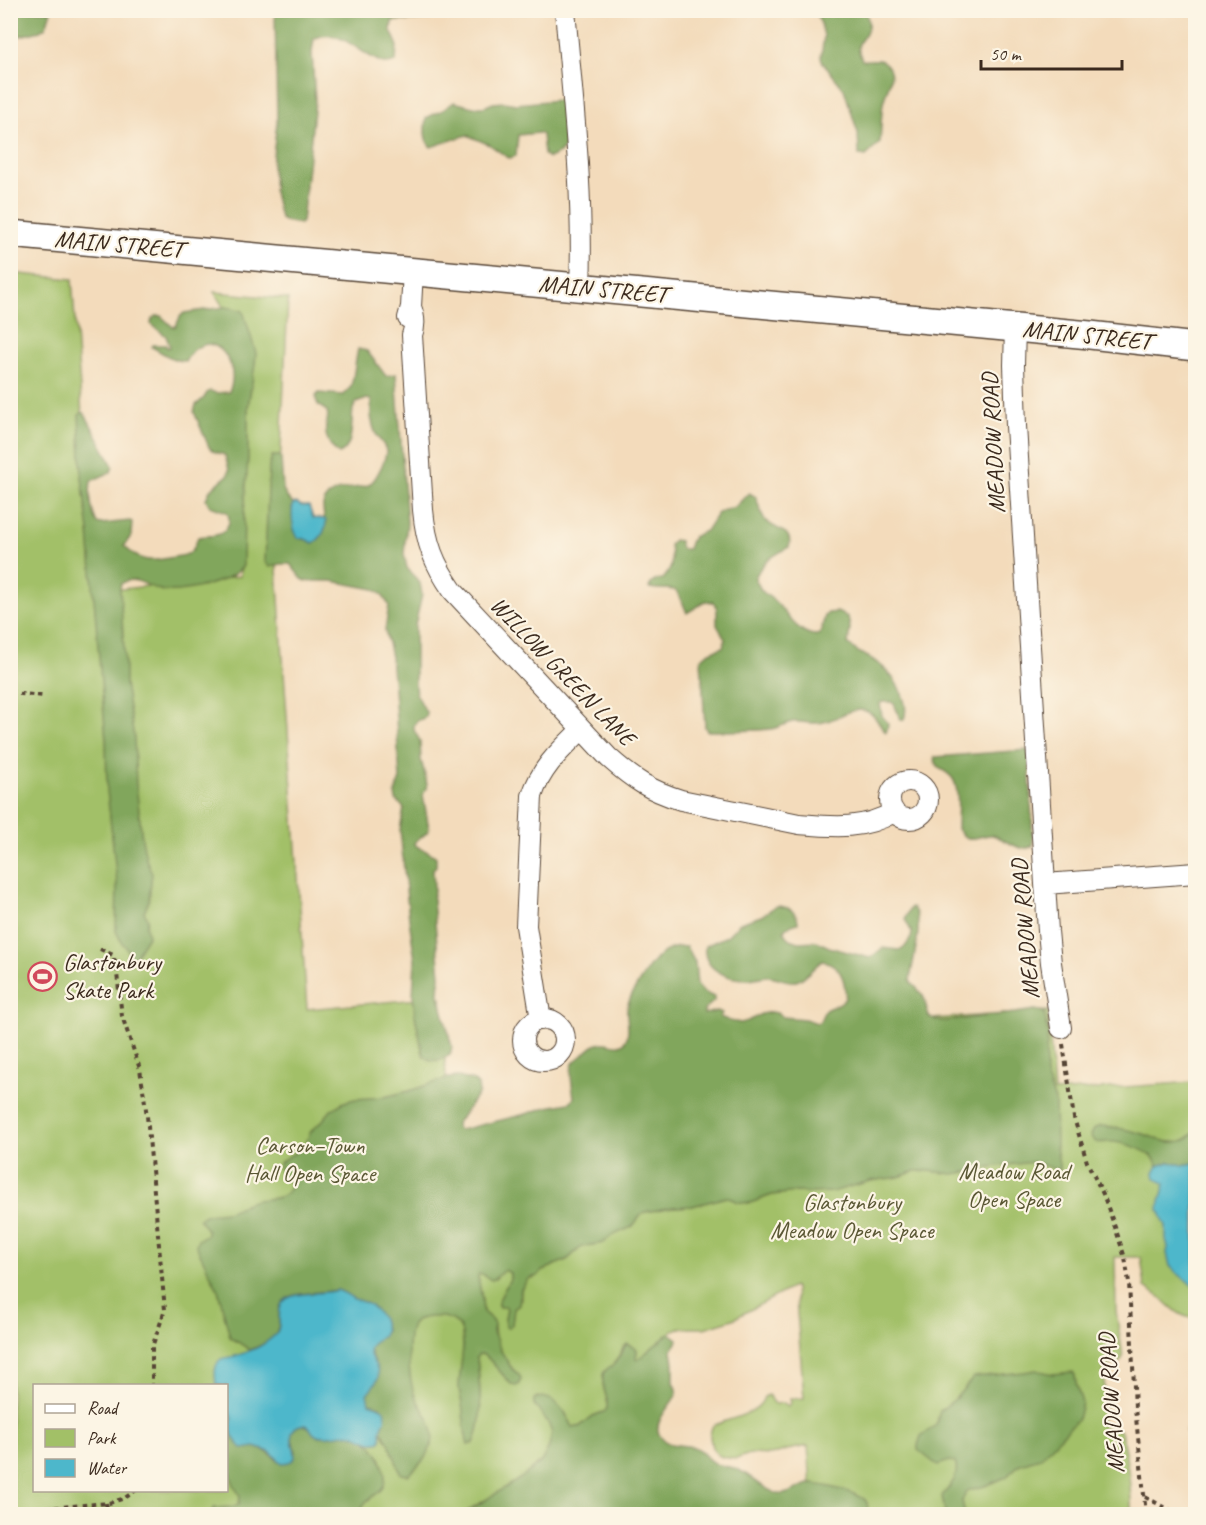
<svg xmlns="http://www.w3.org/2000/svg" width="1206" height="1525" font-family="Caveat,sans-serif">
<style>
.green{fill:#a2c067;stroke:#6e7542;stroke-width:1.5;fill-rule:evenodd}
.forest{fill:#81a65c;stroke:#5e683d;stroke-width:1.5}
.water{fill:#4db7cb;stroke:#447074;stroke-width:1.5}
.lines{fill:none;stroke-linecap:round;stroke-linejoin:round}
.minor-casing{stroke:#574536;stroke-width:22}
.secondary-casing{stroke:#574536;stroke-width:30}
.path{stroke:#574536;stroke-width:4;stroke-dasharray:4.5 4.5;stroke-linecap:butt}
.minor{stroke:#fff;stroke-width:20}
.secondary{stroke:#fff;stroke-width:27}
.labels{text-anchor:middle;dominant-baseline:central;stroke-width:4.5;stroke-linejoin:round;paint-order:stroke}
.street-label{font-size:24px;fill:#3b2a1e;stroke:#fcf5e5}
.poi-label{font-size:24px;fill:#3b2a1e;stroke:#fcf5e5;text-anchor:start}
.park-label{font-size:24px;fill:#5a5734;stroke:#fcf5e5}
</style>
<rect width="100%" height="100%" fill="#fcf5e5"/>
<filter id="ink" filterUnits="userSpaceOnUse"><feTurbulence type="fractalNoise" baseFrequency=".0167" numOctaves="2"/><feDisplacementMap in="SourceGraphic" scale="12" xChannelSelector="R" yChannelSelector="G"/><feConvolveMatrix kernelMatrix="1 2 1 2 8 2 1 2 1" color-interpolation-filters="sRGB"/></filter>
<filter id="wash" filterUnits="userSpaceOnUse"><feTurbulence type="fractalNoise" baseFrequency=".008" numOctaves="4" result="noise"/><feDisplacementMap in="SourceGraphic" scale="24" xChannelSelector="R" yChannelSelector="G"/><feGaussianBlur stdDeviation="1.35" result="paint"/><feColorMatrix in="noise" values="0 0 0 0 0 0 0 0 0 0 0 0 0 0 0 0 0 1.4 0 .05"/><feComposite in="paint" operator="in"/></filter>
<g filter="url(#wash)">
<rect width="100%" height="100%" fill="#f3dbbb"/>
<path class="green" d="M10,273L72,279L95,592L240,576L251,352L214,292L288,299L276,555L307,1009L441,997L463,1347L474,1443C485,1419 479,1383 477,1356L480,1353L488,1358L512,1385L518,1374C507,1365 500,1351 495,1337C494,1334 495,1331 494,1328C494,1321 488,1316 483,1312L482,1299L478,1277L479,1274H482L495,1279L501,1272L505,1270L510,1273V1279L498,1302V1305L505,1307L507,1309L505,1319L512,1324L513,1309L521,1300V1289L529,1278H534L542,1271L568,1259L580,1248L586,1246L603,1243L611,1236L632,1227L641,1215L645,1212L673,1207L692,1206L727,1197L738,1202L750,1203L772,1195L787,1193L901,1021L1048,1011L1054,1092L1195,1082V1257L1172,1268L1195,1287V1318C1180,1318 1173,1308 1162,1299C1156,1294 1151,1291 1145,1287L1141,1257H1115L1116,1311L1123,1357L1120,1362L1109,1365L1104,1369L1105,1406L1100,1424C1106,1430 1115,1426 1121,1432C1127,1459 1132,1486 1131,1514H813L808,1446L787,1450L771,1455L750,1454L736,1459L722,1457L718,1455L712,1448L710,1437L711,1430L713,1426C729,1418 759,1415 764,1397L768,1395L775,1404L784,1403L788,1406L791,1403L790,1399L804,1398L795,1288L793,1287L733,1319L704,1328H681L674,1330L637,1360H635L637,1352L624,1346C621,1352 619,1358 614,1363C609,1369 602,1374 603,1383C603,1394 611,1399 606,1411L593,1416L579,1427H573L565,1412L537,1397L535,1399L534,1404L548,1422L552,1433L549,1447L541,1462L521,1478L495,1495L473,1507V1514H11ZM34,1386H226V1490H34Z
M1195,1422V1449L1188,1440L1186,1431Z"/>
<path class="forest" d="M10,11L11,10L51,11L46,27L40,31L11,38Z
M275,11H443V13C430,23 408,20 392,21L391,31L397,44L396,62C394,62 389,64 387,64C364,60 340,24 314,39L312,52L315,101L302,222L300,224L284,221L280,218L274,192L272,165L277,122Z
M805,11H865C867,15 869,21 868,26C866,43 852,37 862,60C869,61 879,57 885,63C898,74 885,91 883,104C881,116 881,130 880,143L866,156L859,155L858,133L844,89L823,63L821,57L824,36L821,24L816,14Z
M558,100L562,102L565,146L560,153L549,158L544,155L542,135L539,133L518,135L516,156L510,158L507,157L490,145L467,135L431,147C423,139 425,129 426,118L443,110L454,102L473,107H484L493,103L504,102L516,104Z
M225,307L233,308L243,311L256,353L255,365L248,406V459L244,514L243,566C232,582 184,593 165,591C150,590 135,573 121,584L120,588L125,664V684L134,737L136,784L142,839L146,859L152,873L149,900L144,912L148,919L146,926L148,936L131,963L127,948L122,943L116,931L117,883L107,790L106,740L93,587L89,531L82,478L79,415L83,412L85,414L113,466L111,472L91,481C89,494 91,511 97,523L101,524L130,521L132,522L131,536L124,546C141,563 151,562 174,557C180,556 188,556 192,550C195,547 196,541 198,537C209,535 221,538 227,527C231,521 229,517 227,512L210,506L206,499L210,490L228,475L229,470L225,455L213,451L209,447L194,412L196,405L204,398L207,393L210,391L216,393L229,392C243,362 209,321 185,361C172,361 163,353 152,347L153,345H166L167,348L170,347L166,336L151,324L152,319L156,316H161L173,327L176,326L180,317L184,313Z
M358,349L367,351L386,376L396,374L407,523L404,554L407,568L420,583L422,595L415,625V686L416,693L427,714L426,717L417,721L414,725V730L420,741L421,760L426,779L427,786L423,795L429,829C425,838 419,836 414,843C419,851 429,850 436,857V866L433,869L434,889L433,901L440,975L439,996L452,1047L450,1055C441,1061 430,1064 423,1054L415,1016L413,995L415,960L409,919L400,830L404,808L396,800L395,794L400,779L394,689L391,657L385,630L389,605L382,595L374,589L332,581H306L302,579L290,564H281L270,567L265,562L269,466L272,456H280L281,458L283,489L286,496L293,504L292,508L298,538L305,539L313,543C336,530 316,509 326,498C337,487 352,489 366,486C375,484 385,461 386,452C386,445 380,442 377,436C374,431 371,420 371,414C370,409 372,405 371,400L367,399L356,403L353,409C351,423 354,448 339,454C331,448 324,437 326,426C327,420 329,417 327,411C319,406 316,405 316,396L319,393L343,395C345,392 348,390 350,388C353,385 356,356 358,349Z
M749,493L756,497C758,504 761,513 765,520C773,530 794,529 789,547C773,556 763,560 755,578C757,582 759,587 762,591C767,596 775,600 780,607C788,617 805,640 820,634L825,616L828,613L837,612L848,617L850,628L848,644C856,653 867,655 876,662C892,672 911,700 904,719L901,720L894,704L891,702H882L880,704L882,716L888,723L887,730L886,732C879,726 877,716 868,712C855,705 837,719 824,722C813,725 803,721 792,722C784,724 777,729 770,729C750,731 730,731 709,731H707L705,727L701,659L708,653L723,647L725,639L717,625V608L713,602L706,601L687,613C673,580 679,593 649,588C651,582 657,579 663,579C675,566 671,561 670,544L674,540L679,541L681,549H688L691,540L694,536L706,531L717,514L722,511L735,507Z
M1027,750L1029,753L1033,846C1019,854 1005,838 992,835C984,834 975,840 968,838C963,837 960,832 957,829C957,816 960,790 953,779C949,773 943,770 937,767L934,759L935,757Z
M776,906C787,906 798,911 798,923L786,927L784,931L786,936L790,939L799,942L817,941L829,947L870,958L883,948L899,950L905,947L911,938L912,933L905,919L910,908H913C925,922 912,962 910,981L923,995L929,1017L935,1020L946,1021L1015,1013L1035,1010L1044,1012L1048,1033L1046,1053V1075L1055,1101L1056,1146L1060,1171L1034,1162L989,1167L974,1171L953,1174L929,1171H915L899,1177L870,1181L832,1192L813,1193L796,1192L772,1195L750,1203L738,1202L727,1197L692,1206L673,1207L645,1212L641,1215L632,1227L611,1236L603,1243L586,1246L580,1248L568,1259L542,1271L538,1276L529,1278L521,1289L519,1305L514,1309L512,1324L508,1328L506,1327L505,1319L507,1309L505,1307H499L498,1305V1302L510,1279V1273L505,1270C499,1273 497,1279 491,1280L482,1274H479L478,1277L482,1299L483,1312L490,1318L494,1324L493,1332L501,1351L512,1369L518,1374L521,1378L520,1384L516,1386L512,1385L488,1358L482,1354H479L477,1357C479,1383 485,1420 474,1443L468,1445C464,1432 464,1417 462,1404C461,1398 459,1392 459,1386C460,1353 479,1308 423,1318C418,1319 415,1321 412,1325C405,1339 409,1378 414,1393C420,1409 434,1420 433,1438C431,1454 420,1465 408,1475L401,1474L389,1443L381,1430L385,1419L380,1406L369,1403C362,1388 375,1389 378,1377C379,1371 371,1356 369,1349L373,1341L385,1332C386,1322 376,1311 368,1304C364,1302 359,1301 354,1299C348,1296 344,1292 337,1290C324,1293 300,1292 289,1297C273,1307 283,1318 277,1331C273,1342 259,1346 250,1350L230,1337L218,1290L196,1245L198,1240L207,1234V1230L199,1219C207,1211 216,1214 226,1212C236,1210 244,1203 253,1201C264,1197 283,1202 289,1189C293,1181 286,1179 280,1176L279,1164L283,1160L304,1147L310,1133L313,1129L323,1120L332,1109L344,1102L355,1099L384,1097L409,1091L448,1078L458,1077L474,1081L478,1085L479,1093L456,1124L457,1129L460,1130L526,1114L547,1107L569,1103L574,1098C573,1088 568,1071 574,1062C577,1059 581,1056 585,1053C591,1047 596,1043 604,1043C612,1043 620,1049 625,1041C631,1033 626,1019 627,1009C628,997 650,963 660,955C667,950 677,946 686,947L695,962L697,985L703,992L714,997V1001L704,1010V1014L718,1011L722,1013L720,1017L730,1021L741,1023L748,1021L761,1014L771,1012L777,1013L783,1017L805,1019L817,1023L820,1021L825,1010C830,1007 843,1004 845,998C846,995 845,991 845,988C843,974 837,963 822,961C816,965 803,980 796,981C787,983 777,976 768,976C761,976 755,979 749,979C729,980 702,970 705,946L727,936L740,923L761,916Z
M1101,1126C1116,1127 1129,1130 1143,1134C1154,1137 1163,1143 1175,1142C1184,1142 1189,1137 1195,1132V1163L1183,1165L1169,1162L1158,1166C1156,1162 1154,1157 1150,1155C1144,1149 1123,1143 1115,1142C1109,1141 1101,1144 1096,1142C1086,1137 1094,1127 1101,1126Z
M670,1333L678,1339L677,1343L672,1350L674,1363V1382L677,1389V1394C671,1405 653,1422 659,1434C666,1449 684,1443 696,1448C703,1451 707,1460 714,1463C720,1467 729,1466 736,1469C752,1475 762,1490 779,1494C790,1496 799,1485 810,1484C821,1484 860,1493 866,1501C869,1506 868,1510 867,1514H463L521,1478L541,1462L549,1447L552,1433L548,1422L534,1404V1399C553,1391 566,1413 573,1427H579L593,1416L606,1411C610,1400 604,1394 603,1383C603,1382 603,1375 603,1374C605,1369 610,1367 614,1364C620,1358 621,1350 627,1344L637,1349L636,1359L637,1360Z
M1036,1370L1052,1374L1073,1372L1075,1375L1076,1383L1082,1403L1078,1419L1040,1458L1020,1464L1006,1477L985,1486L969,1490L966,1493L962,1501L965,1514H942L945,1512L942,1496C951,1485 960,1476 955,1462L949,1461L938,1465L933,1462L918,1450V1445L921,1436L936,1425L940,1411L955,1399L974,1377L1024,1372Z
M301,1425C308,1425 310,1428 314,1434C326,1439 333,1435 346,1434C363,1433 374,1445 381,1460C384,1467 387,1479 383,1487C377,1498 364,1496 360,1514H209L214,1508L231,1507L239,1504L240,1496C227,1476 227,1457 227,1434L231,1433L238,1443C254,1447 266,1448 278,1461L296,1452L291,1436L295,1427Z"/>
<path class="water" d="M296,503L302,506H309L313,518L325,519L326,521C326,530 321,539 313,543L305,539L298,538C292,529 291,514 293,504Z
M1169,1162L1183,1165L1195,1163V1287L1177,1273L1170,1266L1167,1253L1168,1247L1166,1239V1226L1159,1210L1160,1201L1165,1184L1155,1178L1154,1173L1158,1166Z
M337,1290C344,1292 348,1295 354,1299C360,1301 367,1302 372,1307C380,1313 388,1326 383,1336C353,1352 382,1361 378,1378C376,1384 370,1389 367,1394L369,1403C379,1406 388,1408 385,1420C384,1422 381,1429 381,1431C381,1434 382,1438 381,1441C367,1446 361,1434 348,1434C335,1434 327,1439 314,1434C312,1432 310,1428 308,1426C302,1423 294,1426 292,1433C288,1444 307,1462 282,1463L270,1452L255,1447L243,1449C232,1438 229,1433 232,1418L227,1411L226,1386L216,1385C215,1377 213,1365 221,1359C225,1357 231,1358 235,1356C245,1353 257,1349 265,1343C270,1339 276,1336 278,1330C282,1317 274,1305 290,1297C301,1292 324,1294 337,1290Z"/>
</g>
<g filter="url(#ink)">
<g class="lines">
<defs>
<path id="minor" d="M565,10C573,103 584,195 580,287
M411,307C415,317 416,325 412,335L423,510C426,543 434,564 453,591L609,758C634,780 649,790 681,800L799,824C834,827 863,830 894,812
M408,318L411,307L413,271
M1015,328L1014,365L1016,426L1048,931L1051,963L1061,1028
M890 800a19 19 0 1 1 38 0a19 19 0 1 1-38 0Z
M1045,884L1196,873
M523 1040a21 21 0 1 1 42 0a21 21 0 1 1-42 0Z
M541,1020L526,926L532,796C541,767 562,749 582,729"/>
<path id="secondary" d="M10,234L1090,335L1196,347"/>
</defs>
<use href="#minor" class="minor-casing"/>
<use href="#secondary" class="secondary-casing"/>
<path class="path" d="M10,693L45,696
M100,949L113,955L116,965L122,1016L140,1069L147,1116L165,1310L152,1347V1386
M1063,1044L1074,1118L1087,1162L1103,1194L1116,1230L1125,1258L1129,1282L1135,1408L1146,1514
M1145,1497L1178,1514
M106,1503L108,1514
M10,1511L109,1503L125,1498L136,1490"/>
<use href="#minor" class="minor"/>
<use href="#secondary" class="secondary"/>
</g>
</g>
<defs>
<symbol id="stadium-ring" viewBox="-11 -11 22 22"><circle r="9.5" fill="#fcf5e5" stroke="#d1495b" stroke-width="1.5"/><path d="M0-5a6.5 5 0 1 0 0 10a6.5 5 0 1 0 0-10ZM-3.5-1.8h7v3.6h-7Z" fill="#d1495b"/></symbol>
</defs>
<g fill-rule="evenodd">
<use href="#stadium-ring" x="26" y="960" width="33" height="33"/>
</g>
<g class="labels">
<g class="street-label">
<text transform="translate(119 244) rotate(5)">MAIN STREET</text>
<text transform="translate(603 289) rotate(5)">MAIN STREET</text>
<text transform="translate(1087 335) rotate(6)">MAIN STREET</text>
<text transform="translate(993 443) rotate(-93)">MEADOW ROAD</text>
<text transform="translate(563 671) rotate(46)">WILLOW GREEN LANE</text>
<text transform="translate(1025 929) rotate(-95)">MEADOW ROAD</text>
<text transform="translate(1111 1403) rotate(-94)">MEADOW ROAD</text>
</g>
<g class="poi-label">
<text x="63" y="962">Glastonbury<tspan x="63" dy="28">Skate Park</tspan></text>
</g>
<g class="park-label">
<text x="310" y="1145">Carson–Town<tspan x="310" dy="28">Hall Open Space</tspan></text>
<text x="1014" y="1171">Meadow Road<tspan x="1014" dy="28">Open Space</tspan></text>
<text x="852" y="1202">Glastonbury<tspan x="852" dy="28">Meadow Open Space</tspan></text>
</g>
</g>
<rect width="1206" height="1525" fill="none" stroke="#fcf5e5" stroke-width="36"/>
<rect x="33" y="1384" width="195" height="108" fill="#fcf5e5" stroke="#afa495" stroke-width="1.5"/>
<rect x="45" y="1404" width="30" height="9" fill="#ffffff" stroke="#afa495" stroke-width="1.5"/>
<text x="87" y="1414" font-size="18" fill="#3b2a1e">Road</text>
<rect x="45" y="1429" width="30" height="18" fill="#a2c067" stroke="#afa495" stroke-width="1.5"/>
<text x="87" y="1444" font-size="18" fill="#3b2a1e">Park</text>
<rect x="45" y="1459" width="30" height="18" fill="#4db7cb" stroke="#afa495" stroke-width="1.5"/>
<text x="87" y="1474" font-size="18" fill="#3b2a1e">Water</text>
<path d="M981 60v9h141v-9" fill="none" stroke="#3b2a1e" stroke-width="3"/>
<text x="990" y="60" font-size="18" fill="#3b2a1e" stroke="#fcf5e5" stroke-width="4.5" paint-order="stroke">50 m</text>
</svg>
